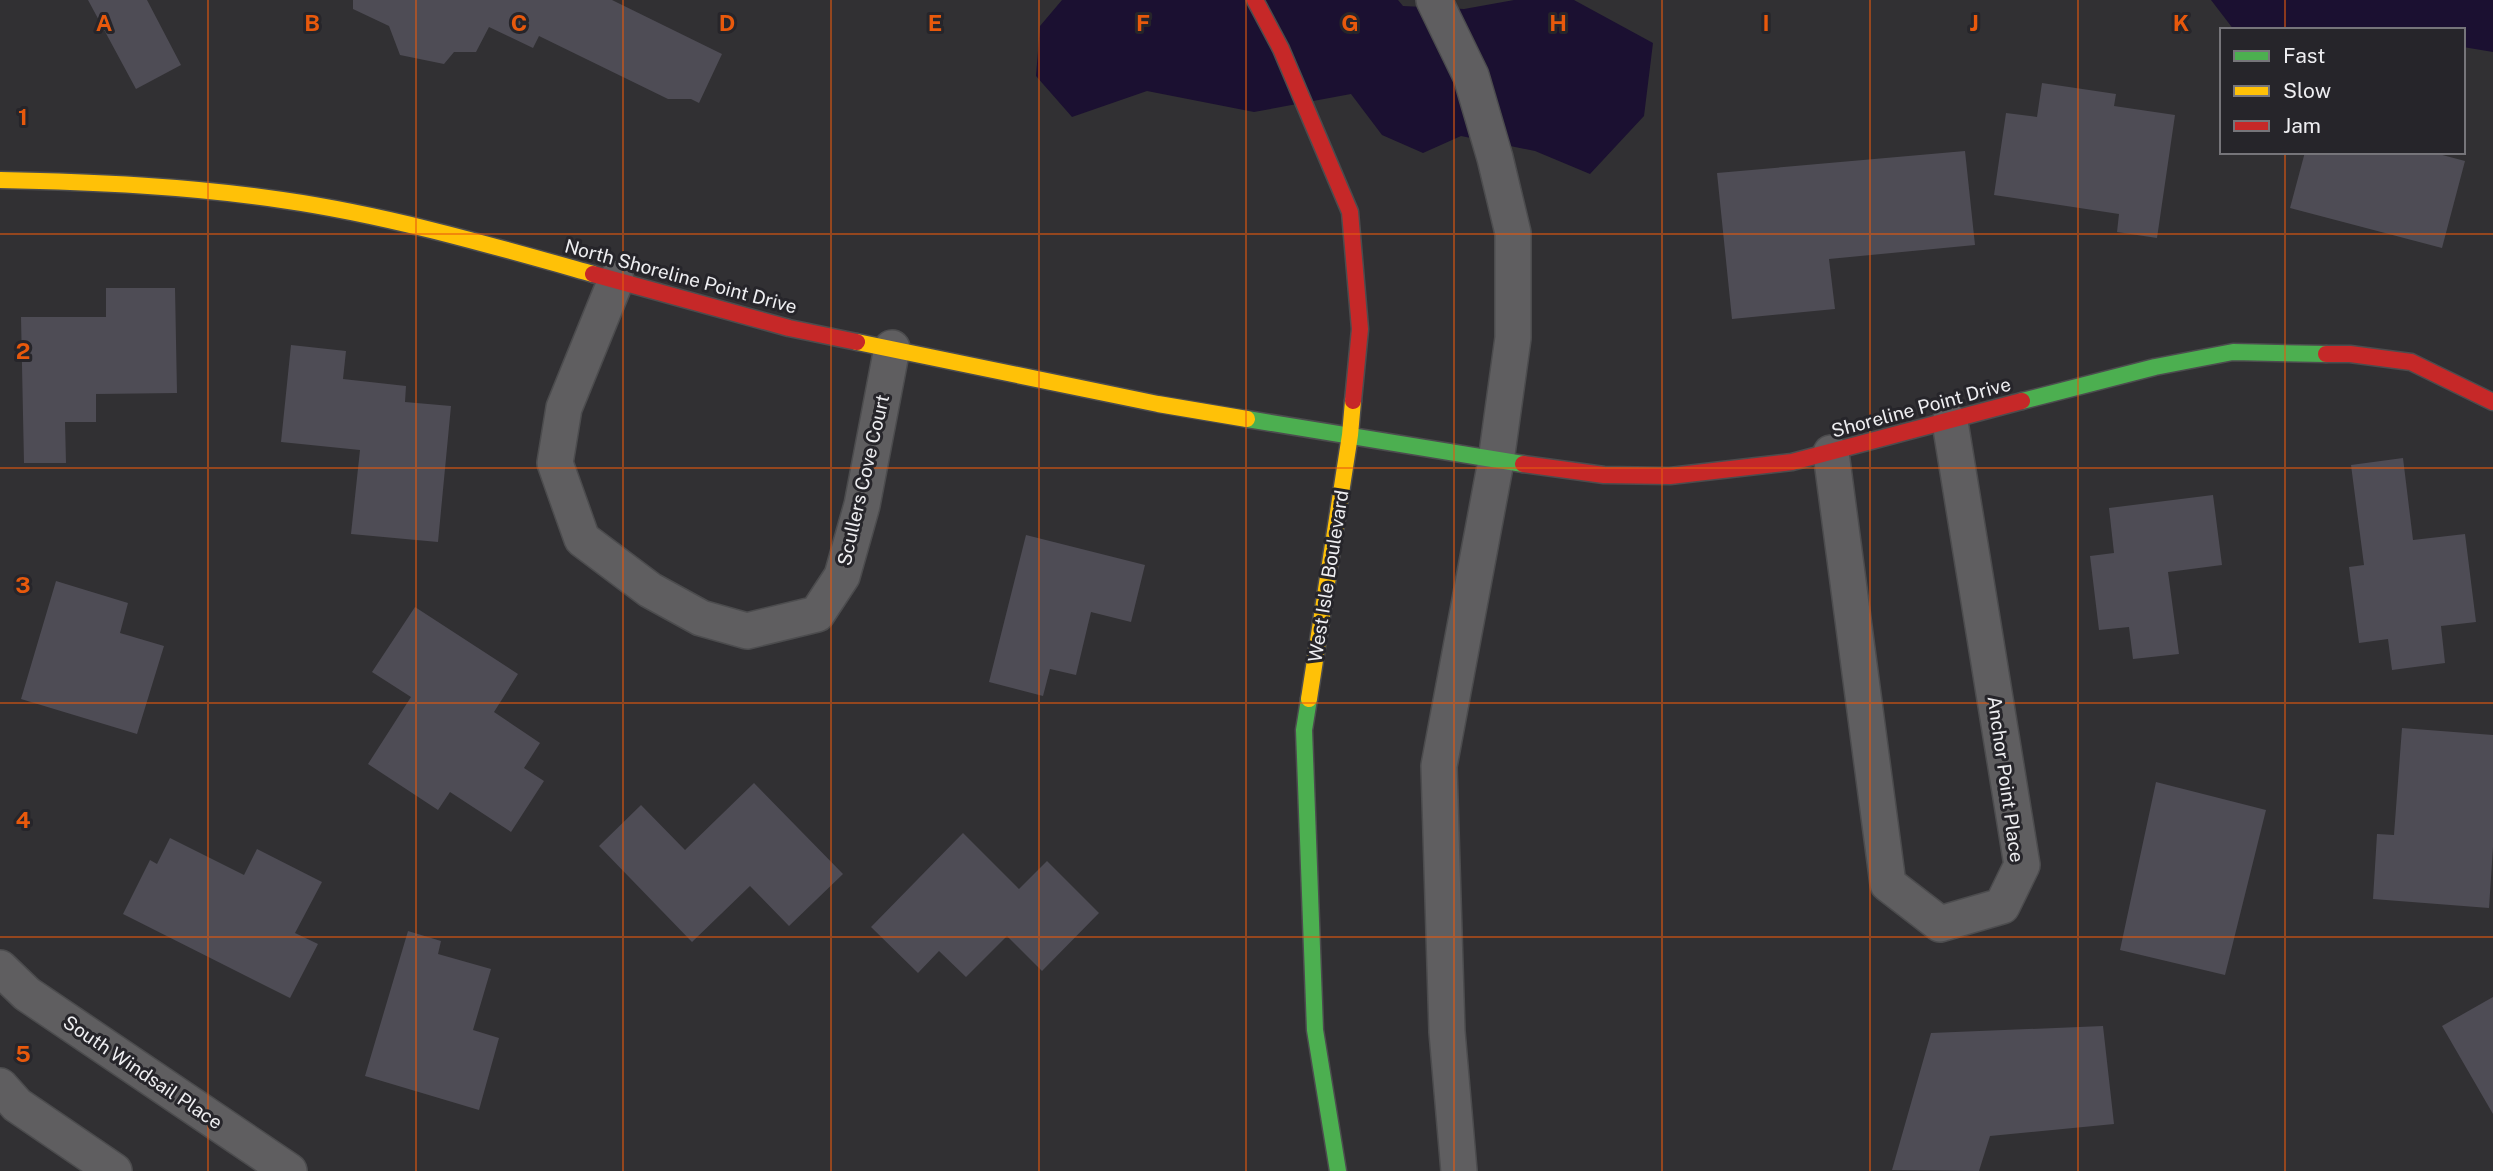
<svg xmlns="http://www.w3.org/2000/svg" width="2493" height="1171" font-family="'Public Sans',sans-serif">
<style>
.water{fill:#1b1031}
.building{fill:#4e4c55}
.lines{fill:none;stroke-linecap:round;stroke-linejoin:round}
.street-casing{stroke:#4c4c4e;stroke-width:38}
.fast-casing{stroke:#4c4c4e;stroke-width:19}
.slow-casing{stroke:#4c4c4e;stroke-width:19}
.jam-casing{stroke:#4c4c4e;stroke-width:19}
.street{stroke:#5f5e60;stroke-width:35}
.fast{stroke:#4caf50;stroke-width:16}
.slow{stroke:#ffc107;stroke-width:16}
.jam{stroke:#c62828;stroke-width:16}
.grid{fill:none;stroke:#e8590c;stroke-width:2;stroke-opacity:0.55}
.labels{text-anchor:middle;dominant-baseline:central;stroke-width:6;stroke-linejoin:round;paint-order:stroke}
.street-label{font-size:19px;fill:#eeeef1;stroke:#26252a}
.grid-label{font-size:23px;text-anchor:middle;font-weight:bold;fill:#e8590c;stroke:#26252a;stroke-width:6;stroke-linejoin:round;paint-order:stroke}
</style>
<rect width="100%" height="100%" fill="#313033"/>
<path class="water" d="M1062,0H1398L1403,6L1464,9L1514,0H1574L1653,43L1644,116L1590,174L1535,151L1461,136L1423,153L1382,135L1351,94L1254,112L1147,91L1072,117L1036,76L1040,26Z
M2211,0H2493V52L2463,47V30H2234Z"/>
<path class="building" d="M88,0H147L181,65L136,89Z
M353,0H612L722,54L699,103L691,99H668L539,36L533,48L489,27L476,52H454L444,64L400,55L389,26L353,9Z
M2042,83L2116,94L2114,106L2175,115L2157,238L2117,232L2119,214L1994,195L2006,113L2037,117Z
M1965,151L1975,245L1829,259L1835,309L1732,319L1717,173Z
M2305,152H2431L2465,161L2442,248L2290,208Z
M106,288H175L177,393L96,394V422H65L66,463H24L21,317H106Z
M291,345L346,351L343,379L406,386L405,402L451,406L438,542L351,534L360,450L281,442Z
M2403,458L2413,540L2465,534L2476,622L2441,626L2445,663L2392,670L2388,639L2359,643L2349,567L2364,565L2351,465Z
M2213,495L2222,565L2168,572L2179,654L2133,659L2129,627L2099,630L2090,556L2114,553L2109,508Z
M1026,535L1145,565L1131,622L1091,612L1076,675L1050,669L1043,696L989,682Z
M56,581L128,603L120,633L164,646L137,734L21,699Z
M415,607L518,674L494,712L540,743L524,768L544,781L511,832L450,792L438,810L368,764L411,697L372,672Z
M2402,728L2493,735V847L2489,908L2373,899L2377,834L2394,835Z
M2156,782L2266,810L2225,975L2120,950Z
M754,783L843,874L789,926L750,886L692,942L599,846L641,805L685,850Z
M963,833L1019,889L1047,861L1099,913L1042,971L1007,936L966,977L939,951L918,973L871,927Z
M170,838L244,875L257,849L322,882L295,933L318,944L290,998L123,914L150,860L157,864Z
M408,931L441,941L438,954L491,969L473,1030L499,1038L479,1110L365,1076Z
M2493,997V1114L2442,1026Z
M2103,1026L2114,1124L1990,1136L1979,1171L1892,1170L1931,1033Z"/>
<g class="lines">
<defs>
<path id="street" d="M1434,0L1471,76L1495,158L1513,233V338L1496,461L1439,766L1447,1032L1459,1171
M616,280L564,408L555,463L582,539L650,590L701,618L747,631L817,614L842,576L862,505L892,348
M1831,453L1888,884L1940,924L2002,906L2022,865L1950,422
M0,968L27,994L289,1171
M0,1086L17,1105L114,1171"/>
<path id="fast" d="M2022,401L2155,367L2233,352L2326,354
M1247,419L1523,464
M1309,699L1304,730L1315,1030L1338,1171"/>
<path id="slow" d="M0,180C94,182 188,186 282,200C387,215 490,245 593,274
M857,342L1158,404L1247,419
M1309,699L1350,435L1353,401"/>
<path id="jam" d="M1255,0L1281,49L1350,212L1360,329L1353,401
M593,274L789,328L857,342
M2326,354H2350L2411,362L2493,402
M1523,464L1604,475L1670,476L1792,462L2022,401"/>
</defs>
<use href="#street" class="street-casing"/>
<use href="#fast" class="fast-casing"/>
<use href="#slow" class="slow-casing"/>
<use href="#jam" class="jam-casing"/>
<use href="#street" class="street"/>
<use href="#fast" class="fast"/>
<use href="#slow" class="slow"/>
<use href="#jam" class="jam"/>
</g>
<path class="grid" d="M208,0V1171M416,0V1171M623,0V1171M831,0V1171M1039,0V1171M1246,0V1171M1454,0V1171M1662,0V1171M1870,0V1171M2078,0V1171M2285,0V30M2285,152V1171M0,234H2493M0,468H2493M0,703H2493M0,937H2493"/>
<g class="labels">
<g class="street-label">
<text transform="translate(681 276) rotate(15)">North Shoreline Point Drive</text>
<text transform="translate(1921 407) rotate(-15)">Shoreline Point Drive</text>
<text transform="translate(863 480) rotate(-77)">Scullers Cove Court</text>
<text transform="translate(1328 576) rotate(-81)">West Isle Boulevard</text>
<text transform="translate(2006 779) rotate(82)">Anchor Point Place</text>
<text transform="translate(143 1072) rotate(34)">South Windsail Place</text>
</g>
</g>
<g class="grid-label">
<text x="104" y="31">A</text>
<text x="312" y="31">B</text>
<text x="519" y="31">C</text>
<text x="727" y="31">D</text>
<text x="935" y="31">E</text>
<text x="1143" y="31">F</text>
<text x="1350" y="31">G</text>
<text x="1558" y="31">H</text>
<text x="1766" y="31">I</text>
<text x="1974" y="31">J</text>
<text x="2181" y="31">K</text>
<text x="23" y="125">1</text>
<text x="23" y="359">2</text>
<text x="23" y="593">3</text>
<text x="23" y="828">4</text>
<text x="23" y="1062">5</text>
</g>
<rect x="2220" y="28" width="245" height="126" fill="#26252a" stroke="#76757a" stroke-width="2"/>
<rect x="2234" y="51" width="35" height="10" fill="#4caf50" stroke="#76757a" stroke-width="2"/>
<text x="2283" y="63" font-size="21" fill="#eeeef1">Fast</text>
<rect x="2234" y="86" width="35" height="10" fill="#ffc107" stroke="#76757a" stroke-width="2"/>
<text x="2283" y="98" font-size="21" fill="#eeeef1">Slow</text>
<rect x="2234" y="121" width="35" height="10" fill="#c62828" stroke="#76757a" stroke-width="2"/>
<text x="2283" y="133" font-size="21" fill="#eeeef1">Jam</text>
</svg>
